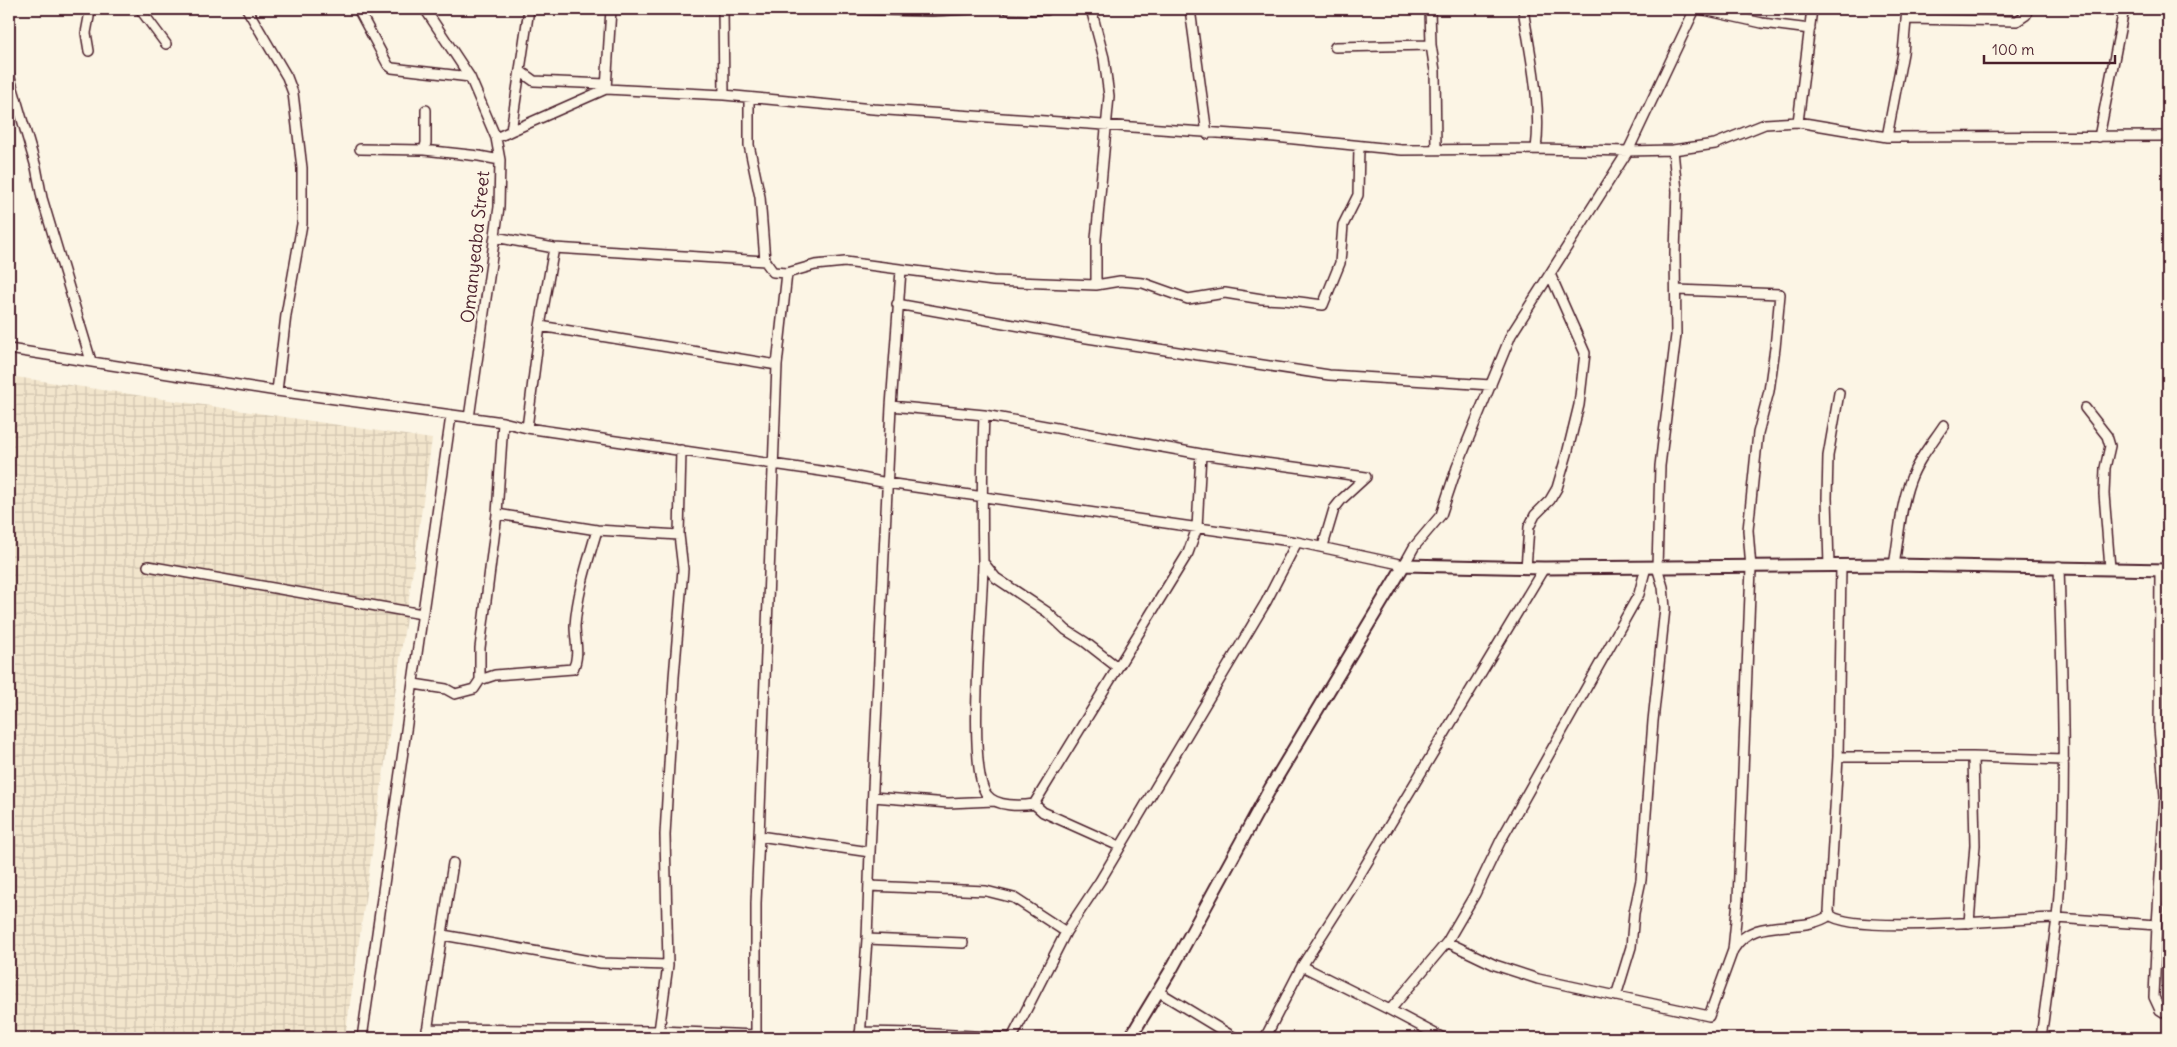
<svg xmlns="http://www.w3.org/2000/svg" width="2177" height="1047" font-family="Delius,sans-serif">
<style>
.industrial{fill:url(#industrial-grid)}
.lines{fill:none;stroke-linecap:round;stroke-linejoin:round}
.minor-casing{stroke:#4a1f2b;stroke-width:12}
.tertiary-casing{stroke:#4a1f2b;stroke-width:15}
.minor{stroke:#fcf5e5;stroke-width:9}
.tertiary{stroke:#fcf5e5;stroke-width:11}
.labels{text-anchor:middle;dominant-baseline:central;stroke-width:4.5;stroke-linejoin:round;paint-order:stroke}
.street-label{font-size:18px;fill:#4a1f2b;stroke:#fcf5e5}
</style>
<defs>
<pattern id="industrial-grid" width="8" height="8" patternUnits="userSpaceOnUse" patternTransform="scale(1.25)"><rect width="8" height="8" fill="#f2e5cc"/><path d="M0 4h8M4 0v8" fill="none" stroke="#d1c4af"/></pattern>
</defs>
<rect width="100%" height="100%" fill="#fcf5e5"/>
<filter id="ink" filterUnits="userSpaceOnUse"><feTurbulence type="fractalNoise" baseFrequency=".02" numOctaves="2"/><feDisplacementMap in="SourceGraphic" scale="10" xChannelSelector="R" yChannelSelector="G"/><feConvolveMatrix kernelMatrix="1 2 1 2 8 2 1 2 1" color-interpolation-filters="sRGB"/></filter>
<g filter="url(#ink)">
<path class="industrial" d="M9,376L432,439L345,1038H9Z"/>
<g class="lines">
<defs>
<path id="minor" d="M89,9V17L86,33L89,51
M140,9L166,44
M247,9L287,77L293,93L302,168V224L286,315L277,391
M358,9L388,65L392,68L470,77
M425,9L470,77L496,138L500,160L499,207L469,418
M842,9L932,11L970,9
M1007,9L1047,10
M1091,9L1104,58L1109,96L1096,239V285
M1190,9L1207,134
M1430,9L1431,45L1435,71L1436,149
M1523,9C1530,53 1542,105 1536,149
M1700,9L1762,23L1810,29
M1906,19L2017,21L2026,15L2027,9
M1335,47L1431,45
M520,71L534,81L606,84
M9,75L36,167L42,198L91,361
M606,89L724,95L723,9
M724,95L873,109L1275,137L1402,150L1536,149L1628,151L1673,150L1715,144L1765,124L1798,122L1887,137L1903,53L1907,9
M749,98V145L760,197L765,261
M1798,122L1812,9
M511,131L606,89L611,9
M1887,137L2168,136
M2099,137L2124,9
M496,138L511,131L529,9
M360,149L424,150L426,143V110
M424,150L479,156L500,160
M495,237L554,248L765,261L773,272L787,273L815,265L845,262L993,281L1096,285L1120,281L1143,283L1188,299L1225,293L1262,299L1284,300L1323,305L1340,263L1343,225L1358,195L1359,146
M787,273L777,365L759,836L870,852L891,406L901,270
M1677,290L1780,294L1775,348L1769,391L1758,433L1748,530L1751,568L1738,900L1733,950
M897,304L1087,338L1329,375L1491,385
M540,326L777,365
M9,349L277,391L503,422L527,428L841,474L887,483L1297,542L1404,565L1414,547L1441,515L1457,467L1511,335L1628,151L1695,9
M891,406L984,415L1201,454L1366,477
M2085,408L2107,436L2110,446L2105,468L2104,494L2110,568
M984,415C982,464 982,513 983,562C983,605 966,769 987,795C996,807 1021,806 1034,804L1043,812L1119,846
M527,428L540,326L554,248
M497,514L597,530L679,535
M1323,546L1334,509L1342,499L1366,477
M983,562L996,578L1047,612L1066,630L1085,642L1117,667
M1894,565C1899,538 1900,508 1910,481C1917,461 1932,443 1944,425
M148,566L422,614
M1829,566L1827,498L1828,456L1839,393
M1841,566L1838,757L1829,911L1830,915C1853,935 2019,918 2057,918C2068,801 2062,684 2059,566
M1526,568L1529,527L1535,515L1550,500L1557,488L1567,454L1579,405L1585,353L1550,274
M480,680V648L497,514L503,422
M414,684L446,689L455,694L474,689L480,680L495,675L573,669C580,655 575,641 575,626C577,594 588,561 597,530
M1838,757H1973L2064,760
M873,797L948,803L994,801
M1034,804L1188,553L1197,528L1201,454
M869,886L986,891L1014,898L1066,932
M1969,923L1975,845L1973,757
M2157,925L2154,997L2160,1010L2168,1015
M443,935L601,963L668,965
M867,939L963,943
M1447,942L1495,965L1538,979L1709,1016L1733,950C1754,913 1801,936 1830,915
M1302,966L1390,1010L1447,942L1475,894L1501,840L1639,594L1646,567
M1159,992L1235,1038
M1616,996L1631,947L1634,913L1641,880L1653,721L1665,608L1663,587L1657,567L1660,466L1676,335L1675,253L1677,191L1673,150
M1390,1010L1443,1038
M427,1029L659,1031L756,1035
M659,1031L668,965L665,835L674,677L683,569L679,535L681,450
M860,1032L916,1033L1012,1038
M362,1038L451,416
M426,1038L453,863
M756,1038V903L759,836
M860,1038L867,939L870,852
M1012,1038L1066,932L1100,881L1266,602L1297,542
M1265,1038L1302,966L1353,886L1544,568
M2041,1038L2057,918L2157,925L2165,796L2159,728L2160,570"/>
<path id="tertiary" d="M1130,1038L1171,970L1271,787L1404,565L1544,568L1894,565L2168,570"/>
</defs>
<use href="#minor" class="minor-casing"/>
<use href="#tertiary" class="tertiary-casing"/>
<use href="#minor" class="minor"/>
<use href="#tertiary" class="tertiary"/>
</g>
</g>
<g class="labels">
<g class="street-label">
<text transform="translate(475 247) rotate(-84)">Omanyeaba Street</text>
</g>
</g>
<rect width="2177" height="1047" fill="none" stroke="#fcf5e5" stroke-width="30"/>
<rect x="15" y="15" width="2147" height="1017" fill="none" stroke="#4a1f2b" stroke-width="2" filter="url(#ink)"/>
<path d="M1984 55v8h131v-8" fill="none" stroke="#4a1f2b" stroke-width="2.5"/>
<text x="1992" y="55" font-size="15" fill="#4a1f2b" stroke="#fcf5e5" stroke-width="4" paint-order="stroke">100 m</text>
</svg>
